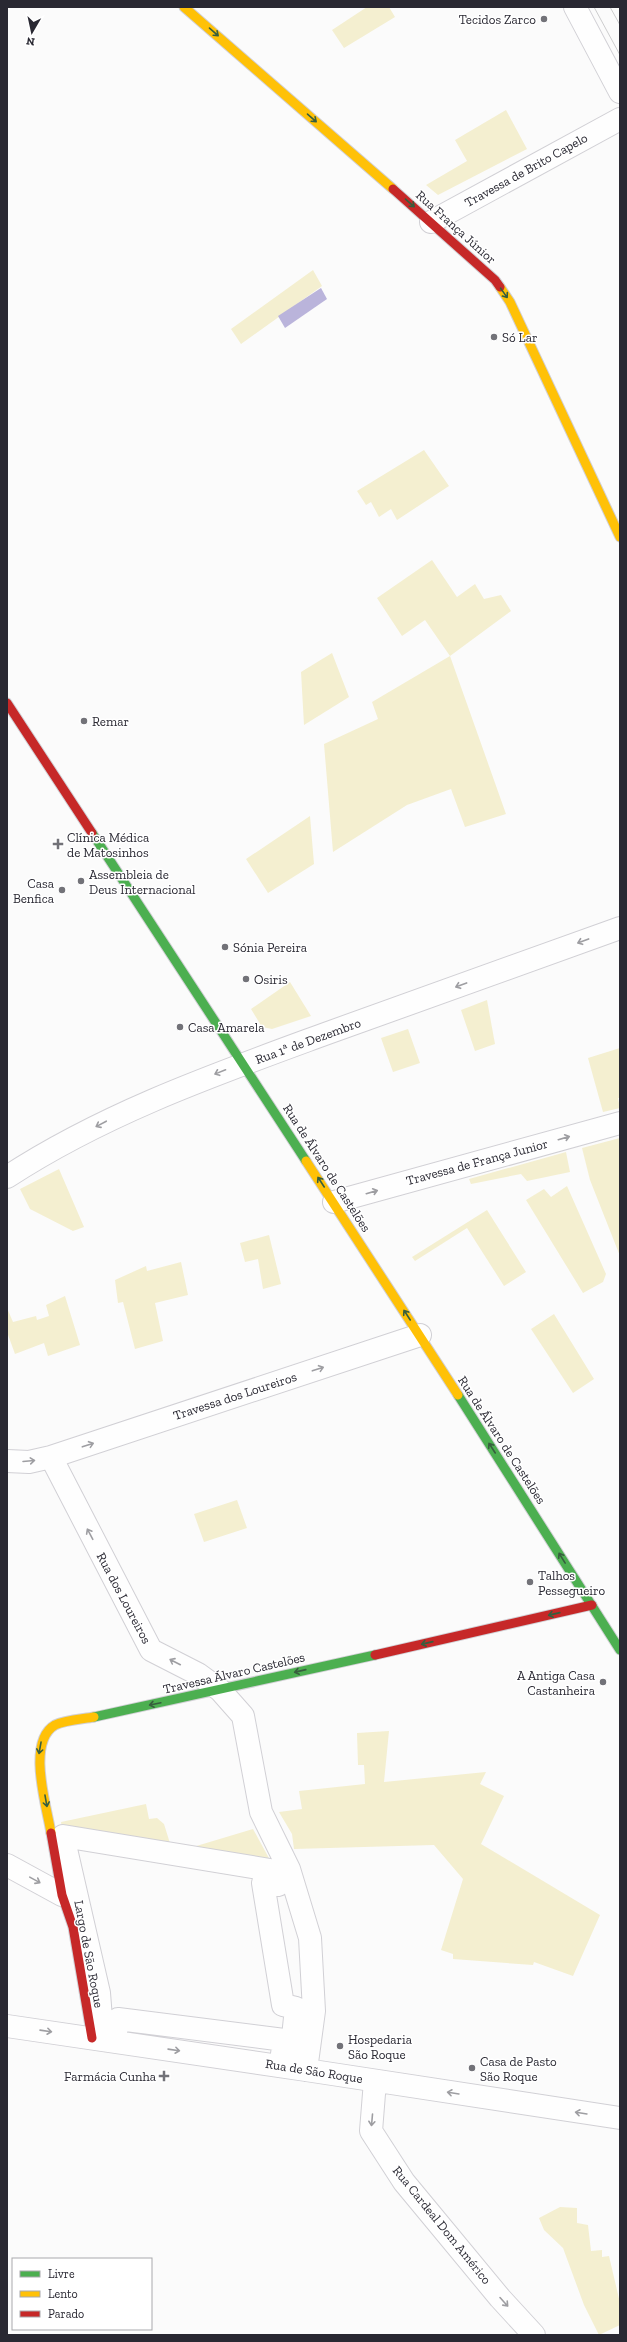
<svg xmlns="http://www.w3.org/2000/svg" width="627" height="2342" font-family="'Zilla Slab',serif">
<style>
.green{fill:#f4efd0}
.water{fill:#bab4db}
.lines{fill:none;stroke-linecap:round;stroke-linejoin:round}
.street-casing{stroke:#d1d0d5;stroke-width:24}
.fast-casing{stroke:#d1d0d5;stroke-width:11}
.slow-casing{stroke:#d1d0d5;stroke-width:11}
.jam-casing{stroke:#d1d0d5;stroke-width:11}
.street{stroke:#fefefe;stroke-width:22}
.fast{stroke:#4caf50;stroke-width:9}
.slow{stroke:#ffc107;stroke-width:9}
.jam{stroke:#c62828;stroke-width:9}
.tram{stroke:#cdcdce;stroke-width:1}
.oneway{stroke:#375e3e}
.oneway2{stroke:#9e9ea2}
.poi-dot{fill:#727278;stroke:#fff;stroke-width:1.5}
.labels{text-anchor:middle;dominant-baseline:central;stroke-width:3;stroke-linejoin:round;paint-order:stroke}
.poi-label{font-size:13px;fill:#292832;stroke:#fff;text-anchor:start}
.street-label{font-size:13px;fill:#292832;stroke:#fff}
</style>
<rect width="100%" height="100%" fill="#fbfbfb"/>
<path class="green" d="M367,7H389L395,17L344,48L332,30Z
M506,110L527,149L438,195L426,185L467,161L455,140Z
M313,270L322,286L241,344L231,329Z
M424,450L449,486L397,520L391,509L379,517L371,502L366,505L357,491Z
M432,560L457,597L475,584L484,599L501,595L511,611L450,656L506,814L465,827L451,789L407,805L333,852L324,744L378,719L372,702L450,656L425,620L402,636L377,598Z
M332,653L349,697L304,725L301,672Z
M310,816L314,864L268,893L246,859Z
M290,982L311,1016L272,1029L262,1027L251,1009Z
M487,1000L495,1044L475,1051L461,1010Z
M408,1029L420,1063L393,1072L381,1038Z
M620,1048V1098H618L620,1108L603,1112L588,1058Z
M620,1138V1256L590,1180L582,1148Z
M566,1152L570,1172L527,1181L521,1174L471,1184L469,1179Z
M59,1169L84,1227L73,1231L30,1209L20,1189Z
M567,1186L606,1274L603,1282L583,1293L526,1200L544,1189L551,1197Z
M487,1210L526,1272L504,1286L467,1228L415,1261L412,1257Z
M269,1235L281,1284L263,1289L258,1259L245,1262L240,1243Z
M181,1262L188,1295L155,1303L163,1341L135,1349L123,1302L118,1303L115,1280L146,1266L147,1271Z
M65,1296L80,1345L48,1356L44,1343L15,1354L7,1332V1308L13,1322L36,1316L37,1320L49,1316L46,1305Z
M554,1314L594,1379L573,1393L531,1329Z
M237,1500L247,1528L204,1542L194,1514Z
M389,1731L384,1782L486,1772L480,1784L504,1796L481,1844L600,1915L573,1976L534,1962L533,1965L453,1959V1954L441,1950L463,1879L434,1845L294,1849L292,1834L279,1812L302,1809L299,1791L365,1784L364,1765H358L357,1733Z
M146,1804L149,1819L157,1818L164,1824L173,1853L253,1829L276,1871L63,1836L61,1822Z
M560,2207L577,2208V2223L588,2225L591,2251L602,2250V2257L609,2256L620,2303V2325L599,2335L584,2305L563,2248L544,2230L539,2218Z"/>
<path class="water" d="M321,288L327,299L285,328L278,316Z"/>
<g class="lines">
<defs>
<path id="street" d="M575,7L620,92
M431,222L620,119
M7,1177C105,1113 216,1074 325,1034C424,999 522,963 620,928
M334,1202L620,1123
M51,1457L151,1650L198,1674L220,1690L243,1716L261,1812L289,1869L310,1938L314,2011L306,2070
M7,1461L29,1462L51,1457L420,1335
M63,1836L276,1871L278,1885L263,1883L283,2005L296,2008L291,2056L282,2054L284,2040L118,2019L116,2032L102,2031L99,1993Z
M7,1865L62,1895
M7,2026L306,2070L620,2118
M375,2081L371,2131L404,2182L500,2298L534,2335"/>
<path id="fast" d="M92,833L306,1161
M458,1395L620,1650
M94,1717L375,1655"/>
<path id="slow" d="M184,7L393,189
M500,287L510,302L620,537
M306,1161L458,1395
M51,1833C47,1807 26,1742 55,1725C65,1720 83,1719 94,1717"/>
<path id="jam" d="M393,189L495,280L500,287
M7,703L92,833
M375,1655L592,1605
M51,1833L62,1895L73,1927L92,2038"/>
</defs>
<use href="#street" class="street-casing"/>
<use href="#fast" class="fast-casing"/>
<use href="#slow" class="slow-casing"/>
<use href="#jam" class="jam-casing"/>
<use href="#street" class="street"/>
<use href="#fast" class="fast"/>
<use href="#slow" class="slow"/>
<use href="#jam" class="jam"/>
<path class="tram" d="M594,7L620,55
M610,7L620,25"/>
</g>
<defs><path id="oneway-shaft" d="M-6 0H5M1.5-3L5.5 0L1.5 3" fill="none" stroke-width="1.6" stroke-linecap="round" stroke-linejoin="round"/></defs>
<g class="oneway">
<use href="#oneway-shaft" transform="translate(214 32) rotate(41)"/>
<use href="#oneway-shaft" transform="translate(312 118) rotate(41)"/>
<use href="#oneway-shaft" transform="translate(410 203) rotate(41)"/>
<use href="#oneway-shaft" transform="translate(504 293) rotate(55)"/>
<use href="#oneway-shaft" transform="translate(321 1182) rotate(-123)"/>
<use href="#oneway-shaft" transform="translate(407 1315) rotate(-123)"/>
<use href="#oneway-shaft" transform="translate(492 1448) rotate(-123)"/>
<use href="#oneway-shaft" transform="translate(562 1558) rotate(-122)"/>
<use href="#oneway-shaft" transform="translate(554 1614) rotate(167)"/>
<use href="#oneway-shaft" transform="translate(427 1643) rotate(167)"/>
<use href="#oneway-shaft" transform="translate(300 1671) rotate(167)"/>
<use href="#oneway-shaft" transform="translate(155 1704) rotate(168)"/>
<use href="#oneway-shaft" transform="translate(40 1748) rotate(100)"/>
<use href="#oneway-shaft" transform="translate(46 1801) rotate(80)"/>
</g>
<g class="oneway2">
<use href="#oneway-shaft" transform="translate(583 941) rotate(160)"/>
<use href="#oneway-shaft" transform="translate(461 985) rotate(160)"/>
<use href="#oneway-shaft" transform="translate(220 1072) rotate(158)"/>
<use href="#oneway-shaft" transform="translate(101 1124) rotate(152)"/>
<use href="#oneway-shaft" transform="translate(564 1138) rotate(-16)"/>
<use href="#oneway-shaft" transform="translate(372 1192) rotate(-16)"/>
<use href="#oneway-shaft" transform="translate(318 1369) rotate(-18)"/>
<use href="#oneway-shaft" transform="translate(88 1445) rotate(-18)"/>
<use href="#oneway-shaft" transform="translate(29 1461) rotate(-5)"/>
<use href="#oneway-shaft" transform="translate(90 1534) rotate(-118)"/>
<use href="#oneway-shaft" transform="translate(175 1662) rotate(-153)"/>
<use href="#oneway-shaft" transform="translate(35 1880) rotate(29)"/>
<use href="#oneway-shaft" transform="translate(46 2031) rotate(8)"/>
<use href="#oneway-shaft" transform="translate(174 2050) rotate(8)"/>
<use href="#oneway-shaft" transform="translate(453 2093) rotate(-171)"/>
<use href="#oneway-shaft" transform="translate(581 2113) rotate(-171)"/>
<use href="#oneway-shaft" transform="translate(372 2120) rotate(95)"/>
<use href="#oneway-shaft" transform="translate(504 2302) rotate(48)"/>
</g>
<g class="poi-dot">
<circle cx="544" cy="19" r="4"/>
<circle cx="494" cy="337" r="4"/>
<circle cx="84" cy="721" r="4"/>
<path d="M56 838h4v4h4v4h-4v4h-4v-4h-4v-4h4z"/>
<circle cx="81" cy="881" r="4"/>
<circle cx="62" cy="890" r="4"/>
<circle cx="225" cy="947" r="4"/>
<circle cx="246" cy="979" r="4"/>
<circle cx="180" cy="1027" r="4"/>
<circle cx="530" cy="1582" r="4"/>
<circle cx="603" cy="1682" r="4"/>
<circle cx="340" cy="2046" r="4"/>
<circle cx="472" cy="2068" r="4"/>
<path d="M162 2070h4v4h4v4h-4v4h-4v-4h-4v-4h4z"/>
</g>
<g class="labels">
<g class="poi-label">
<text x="536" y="19" text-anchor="end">Tecidos Zarco</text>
<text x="502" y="337">Só Lar</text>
<text x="92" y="721">Remar</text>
<text x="67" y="837">Clínica Médica<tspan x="67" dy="15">de Matosinhos</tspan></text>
<text x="89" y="874">Assembleia de<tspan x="89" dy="15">Deus Internacional</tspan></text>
<text x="54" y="883" text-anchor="end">Casa<tspan x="54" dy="15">Benfica</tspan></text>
<text x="233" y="947">Sónia Pereira</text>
<text x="254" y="979">Osiris</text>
<text x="188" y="1027">Casa Amarela</text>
<text x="538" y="1575">Talhos<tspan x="538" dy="15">Pessegueiro</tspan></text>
<text x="595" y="1675" text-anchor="end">A Antiga Casa<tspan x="595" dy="15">Castanheira</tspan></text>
<text x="348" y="2039">Hospedaria<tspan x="348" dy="15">São Roque</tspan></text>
<text x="480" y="2061">Casa de Pasto<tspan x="480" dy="15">São Roque</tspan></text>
<text x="156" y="2076" text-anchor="end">Farmácia Cunha</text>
</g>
<g class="street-label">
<text transform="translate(526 170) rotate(-29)">Travessa de Brito Capelo</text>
<text transform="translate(456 227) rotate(42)">Rua França Júnior</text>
<text transform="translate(308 1041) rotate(-20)">Rua 1ª de Dezembro</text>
<text transform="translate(477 1162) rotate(-15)">Travessa de França Junior</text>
<text transform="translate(327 1168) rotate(57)">Rua de Álvaro de Castelões</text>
<text transform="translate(235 1396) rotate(-18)">Travessa dos Loureiros</text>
<text transform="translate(502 1440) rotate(57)">Rua de Álvaro de Castelões</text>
<text transform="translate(124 1598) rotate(62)">Rua dos Loureiros</text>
<text transform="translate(234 1673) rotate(-13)">Travessa Álvaro Castelões</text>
<text transform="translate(89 1954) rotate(79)">Largo de São Roque</text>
<text transform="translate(314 2071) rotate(9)">Rua de São Roque</text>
<text transform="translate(442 2225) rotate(51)">Rua Cardeal Dom Américo</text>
</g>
</g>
<rect width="627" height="2342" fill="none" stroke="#292832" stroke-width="16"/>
<rect x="12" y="2258" width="140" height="72" fill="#ffffff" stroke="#a9a9ad"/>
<rect x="20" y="2271" width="20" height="6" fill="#4caf50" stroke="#a9a9ad"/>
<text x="48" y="2278" font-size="12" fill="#292832">Livre</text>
<rect x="20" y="2291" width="20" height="6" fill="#ffc107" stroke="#a9a9ad"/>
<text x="48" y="2298" font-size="12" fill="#292832">Lento</text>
<rect x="20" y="2311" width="20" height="6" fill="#c62828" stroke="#a9a9ad"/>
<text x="48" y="2318" font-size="12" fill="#292832">Parado</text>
<g transform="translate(32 32) rotate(189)" stroke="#ffffff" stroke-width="3" paint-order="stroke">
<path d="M0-3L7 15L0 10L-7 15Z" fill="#292832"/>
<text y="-6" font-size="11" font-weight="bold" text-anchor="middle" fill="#292832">N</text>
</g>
</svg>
